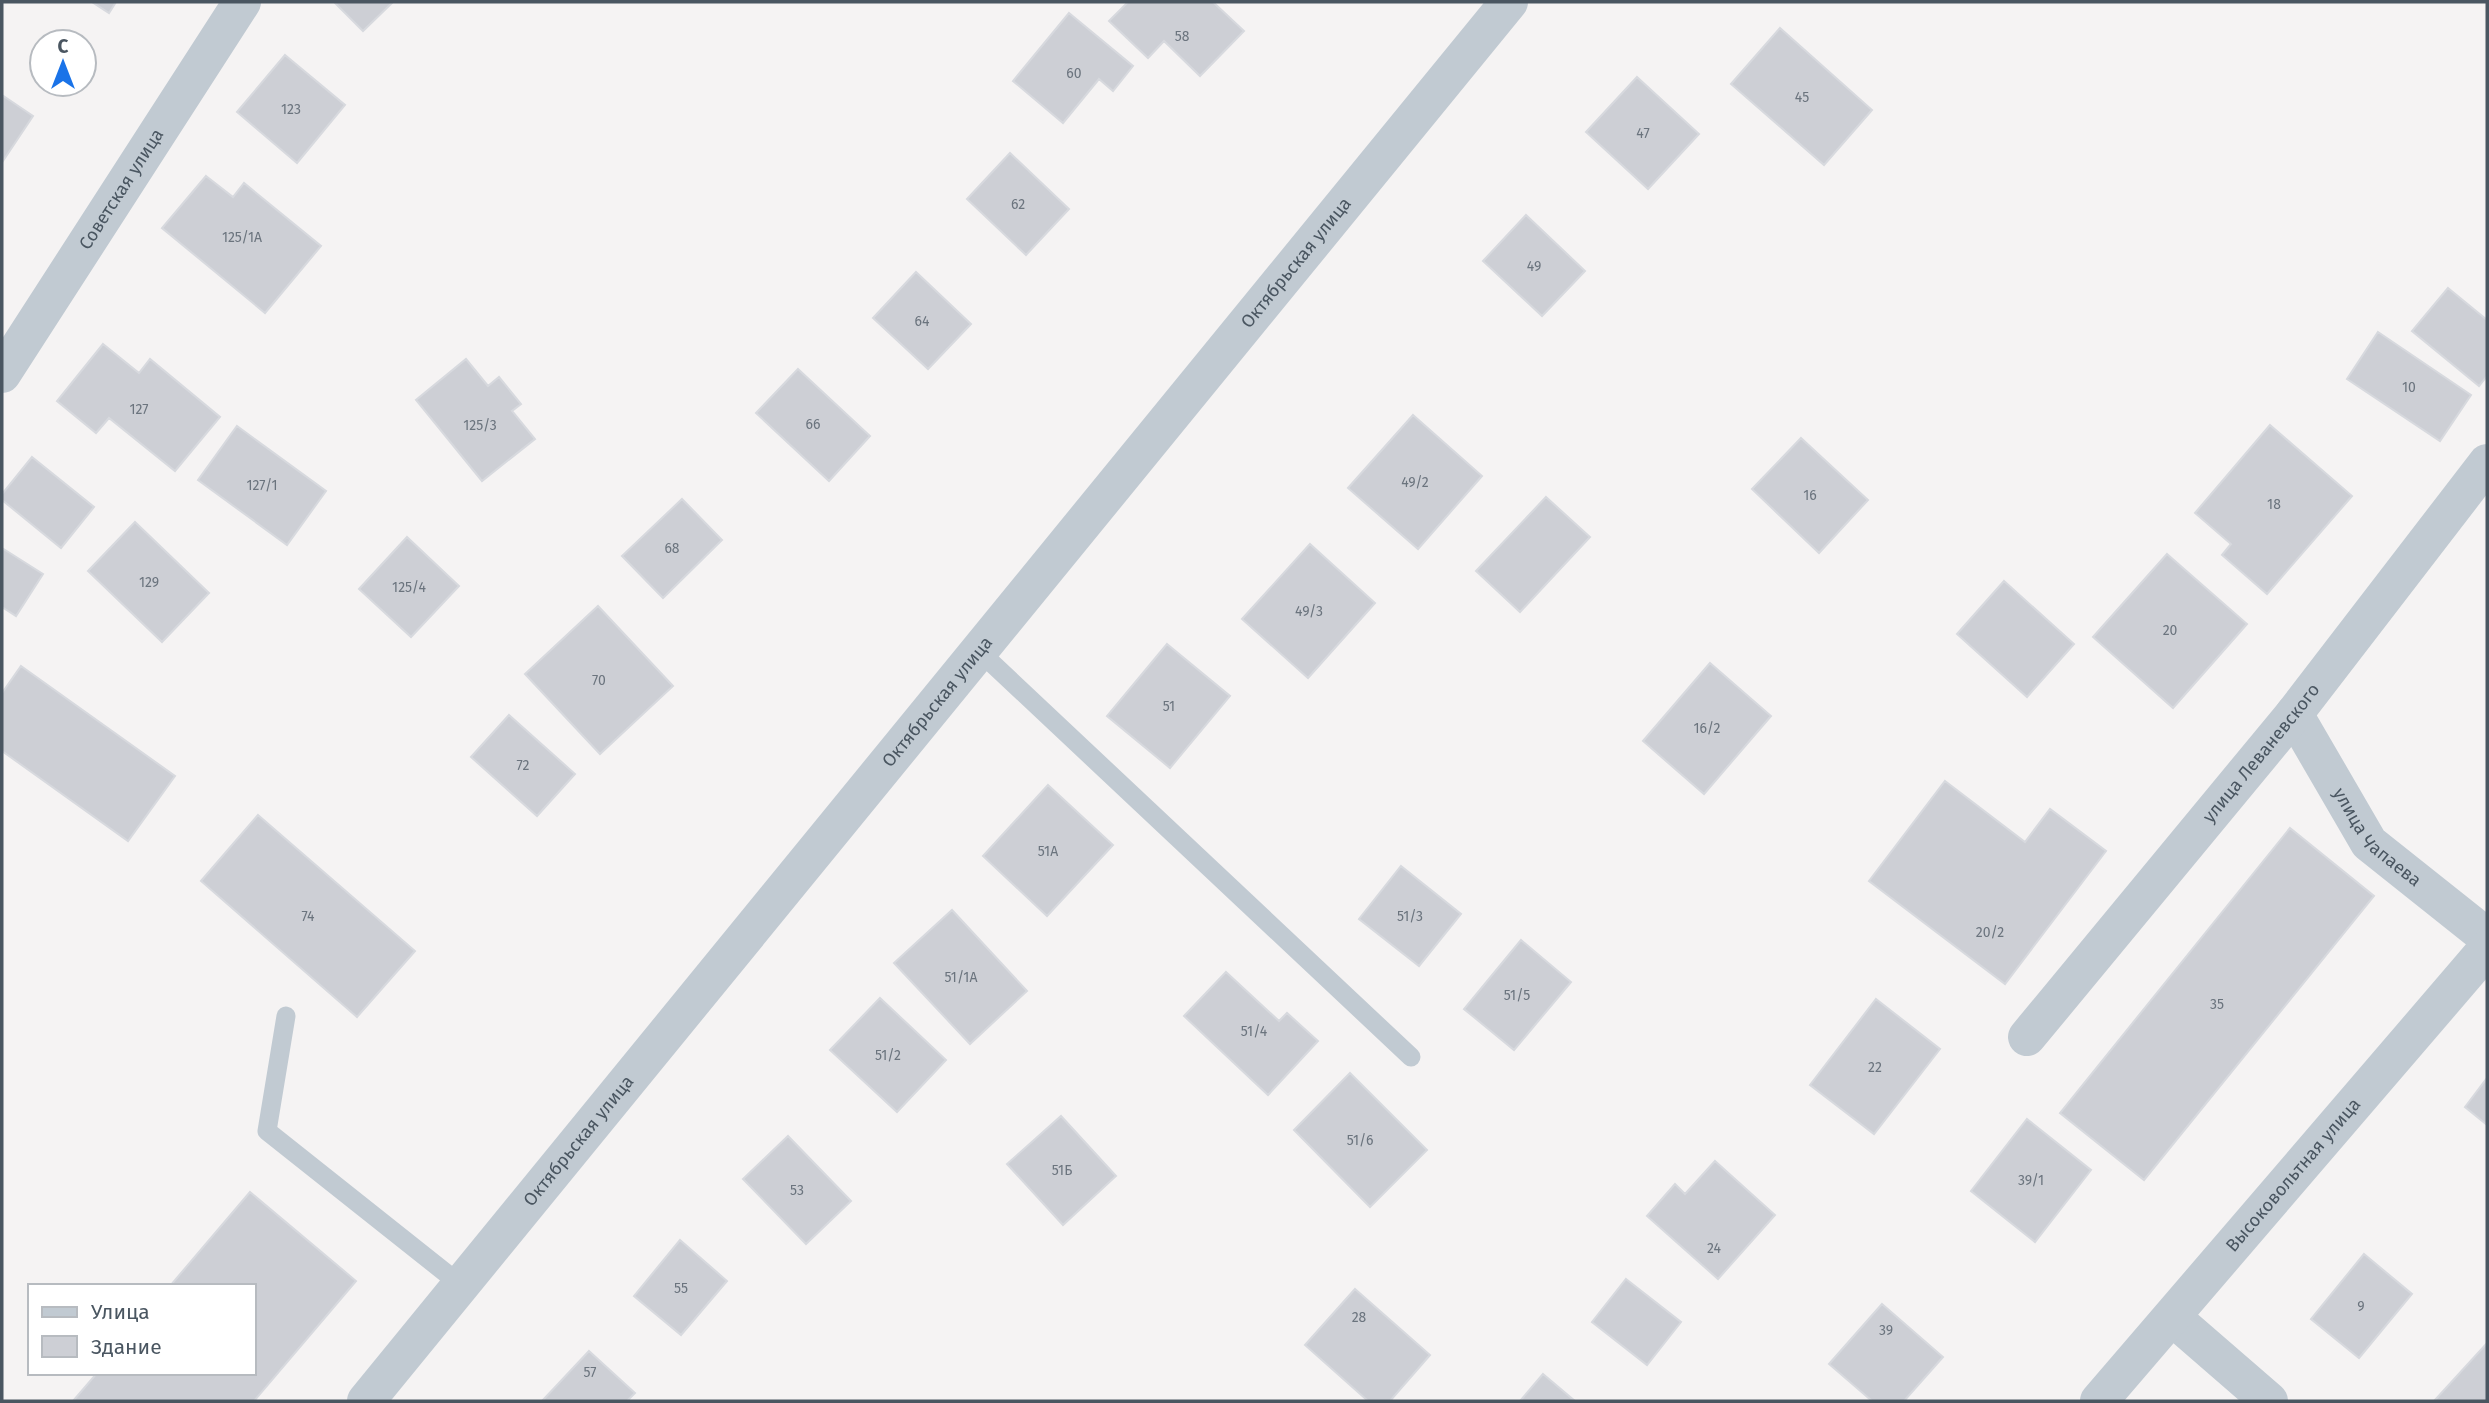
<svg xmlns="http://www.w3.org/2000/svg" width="2489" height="1403" font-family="'Fira Sans',sans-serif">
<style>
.building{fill:#cdcfd5;stroke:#d7d9de;stroke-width:2}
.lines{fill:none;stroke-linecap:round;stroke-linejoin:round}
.service{stroke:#c1cad2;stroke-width:19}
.minor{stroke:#c1cad2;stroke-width:38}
.labels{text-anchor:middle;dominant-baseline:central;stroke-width:6;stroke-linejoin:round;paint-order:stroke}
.number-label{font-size:14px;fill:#6b747e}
.street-label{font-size:18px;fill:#4a5661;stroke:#fff}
</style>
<rect width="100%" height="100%" fill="#f5f3f3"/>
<path class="building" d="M92,2H116L109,13Z
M334,2H393L363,31Z
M1128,2H1213L1244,31L1200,76L1164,41L1148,58L1109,21Z
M1069,13L1133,66L1113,91L1099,79L1063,123L1013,81Z
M1780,28L1872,110L1824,165L1731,84Z
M285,55L345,105L297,163L237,112Z
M1637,77L1699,134L1648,189L1586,132Z
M2,95L33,116L3,161L2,160Z
M1010,153L1069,209L1026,255L967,199Z
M206,176L233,197L244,183L321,246L265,313L162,228Z
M1526,215L1585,271L1542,316L1483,261Z
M916,272L971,324L928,369L873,318Z
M2448,288L2487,320V376L2479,386L2412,331Z
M2378,332L2471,395L2440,441L2347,379Z
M103,344L139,373L150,359L220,417L175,471L109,418L96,433L57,401Z
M466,359L488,386L499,377L521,404L512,411L535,439L482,481L416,400Z
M798,369L870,436L829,481L756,413Z
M1413,415L1482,476L1418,549L1348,488Z
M2270,425L2352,496L2267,594L2222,555L2231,544L2195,513Z
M237,426L326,491L287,545L198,480Z
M1801,438L1868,500L1819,553L1752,489Z
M32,457L94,507L61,548L2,500V494Z
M1546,497L1590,537L1520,612L1476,571Z
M682,499L722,540L663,598L622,556Z
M135,522L209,593L162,642L88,571Z
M407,537L459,586L411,637L359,589Z
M1310,544L1375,603L1308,678L1242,619Z
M2,548L43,574L16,616L2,607Z
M2167,554L2247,624L2173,708L2093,637Z
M2004,581L2074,644L2027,697L1957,634Z
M598,606L673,686L600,754L525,674Z
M1167,644L1230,696L1170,768L1107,716Z
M1710,663L1771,716L1704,794L1643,741Z
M21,666L175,776L128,841L2,751V693Z
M509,715L575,774L537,816L471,757Z
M1945,781L2025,842L2050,809L2106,851L2005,984L1869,881Z
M1048,785L1113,845L1047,916L983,856Z
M258,815L415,951L357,1017L201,881Z
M2290,828L2374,896L2144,1180L2060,1113Z
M1401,866L1461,914L1419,966L1359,919Z
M952,910L1027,991L970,1044L894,963Z
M1521,940L1571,982L1514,1050L1464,1009Z
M1226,972L1279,1021L1287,1013L1318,1041L1268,1095L1184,1016Z
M880,998L946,1060L897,1112L830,1050Z
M1876,999L1940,1049L1874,1134L1810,1085Z
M1350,1073L1427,1150L1370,1207L1294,1130Z
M2487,1078V1125L2465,1107Z
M1061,1116L1116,1176L1063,1225L1007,1164Z
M2027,1119L2091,1170L2035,1242L1971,1191Z
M788,1136L851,1201L806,1244L743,1179Z
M1715,1161L1775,1215L1718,1279L1647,1216L1675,1184L1685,1194Z
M250,1192L356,1281L254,1401H73L97,1373H254V1286H170Z
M680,1240L727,1281L681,1335L634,1296Z
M2364,1254L2412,1294L2359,1358L2311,1319Z
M1626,1279L1681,1322L1647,1365L1592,1322Z
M1355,1289L1430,1355L1390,1401H1368L1305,1345Z
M1882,1304L1943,1357L1904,1401H1872L1829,1364Z
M2487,1343V1401H2434Z
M589,1351L635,1393L627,1401H542Z
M1543,1374L1575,1401H1520Z"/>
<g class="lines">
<path class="service" d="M979,651L1411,1057
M286,1016L267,1131L461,1285"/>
<g class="minor">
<path id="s1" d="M2,374L242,2"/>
<path id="s2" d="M2294,714L2369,843L2487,937"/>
<path id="s3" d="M2027,1037L2294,714L2487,463"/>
<path d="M2172,1317L2269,1401"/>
<path id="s4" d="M366,1401L1509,2"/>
<path id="s5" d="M2099,1401L2487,949"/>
</g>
</g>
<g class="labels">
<g class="number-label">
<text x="1182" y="36">58</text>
<text x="1074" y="73">60</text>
<text x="1802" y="97">45</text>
<text x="291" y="109">123</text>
<text x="1643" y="133">47</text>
<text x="1018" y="204">62</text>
<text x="242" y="237">125/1А</text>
<text x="1534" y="266">49</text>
<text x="922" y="321">64</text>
<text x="2409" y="387">10</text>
<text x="139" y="409">127</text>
<text x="813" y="424">66</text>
<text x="480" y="425">125/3</text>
<text x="1415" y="482">49/2</text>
<text x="262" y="485">127/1</text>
<text x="1810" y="495">16</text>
<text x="2274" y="504">18</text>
<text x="672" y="548">68</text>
<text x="149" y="582">129</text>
<text x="409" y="587">125/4</text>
<text x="1309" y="611">49/3</text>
<text x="2170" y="630">20</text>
<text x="599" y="680">70</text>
<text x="1169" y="706">51</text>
<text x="1707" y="728">16/2</text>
<text x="523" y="765">72</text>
<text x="1048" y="851">51А</text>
<text x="308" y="916">74</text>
<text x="1410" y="916">51/3</text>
<text x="1990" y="932">20/2</text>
<text x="961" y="977">51/1А</text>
<text x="1517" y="995">51/5</text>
<text x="2217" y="1004">35</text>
<text x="1254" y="1031">51/4</text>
<text x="888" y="1055">51/2</text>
<text x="1875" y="1067">22</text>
<text x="1360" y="1140">51/6</text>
<text x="1062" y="1170">51Б</text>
<text x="2031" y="1180">39/1</text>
<text x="797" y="1190">53</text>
<text x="1714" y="1248">24</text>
<text x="681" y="1288">55</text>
<text x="2361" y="1306">9</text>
<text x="1359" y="1317">28</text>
<text x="1886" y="1330">39</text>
<text x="590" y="1372">57</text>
</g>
<g class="street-label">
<text stroke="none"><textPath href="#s1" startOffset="220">Советская улица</textPath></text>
<text stroke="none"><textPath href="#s4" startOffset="1470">Октябрьская улица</textPath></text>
<text stroke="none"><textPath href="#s4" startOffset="903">Октябрьская улица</textPath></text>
<text stroke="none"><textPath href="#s3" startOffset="368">улица Леваневского</textPath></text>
<text stroke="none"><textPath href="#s2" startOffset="150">улица Чапаева</textPath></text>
<text stroke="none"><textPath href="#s4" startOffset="336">Октябрьская улица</textPath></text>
<text stroke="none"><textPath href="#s5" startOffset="298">Высоковольтная улица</textPath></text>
</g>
</g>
<rect width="2489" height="1403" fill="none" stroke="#4a5661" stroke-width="7"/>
<rect x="28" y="1284" width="228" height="91" fill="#ffffff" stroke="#b7bbc0" stroke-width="2"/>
<rect x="42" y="1307" width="35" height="10" fill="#c1cad2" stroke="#b7bbc0" stroke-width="2"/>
<text x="91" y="1319" font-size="21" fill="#4a5661">Улица</text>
<rect x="42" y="1336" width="35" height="21" fill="#cdcfd5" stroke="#b7bbc0" stroke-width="2"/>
<text x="91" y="1354" font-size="21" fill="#4a5661">Здание</text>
<g transform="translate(63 63)"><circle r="33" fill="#ffffff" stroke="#b7bbc0" stroke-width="2"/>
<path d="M0-5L12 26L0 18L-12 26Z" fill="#1a73e8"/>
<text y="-10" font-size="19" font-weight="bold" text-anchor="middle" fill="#4a5661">С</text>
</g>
</svg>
